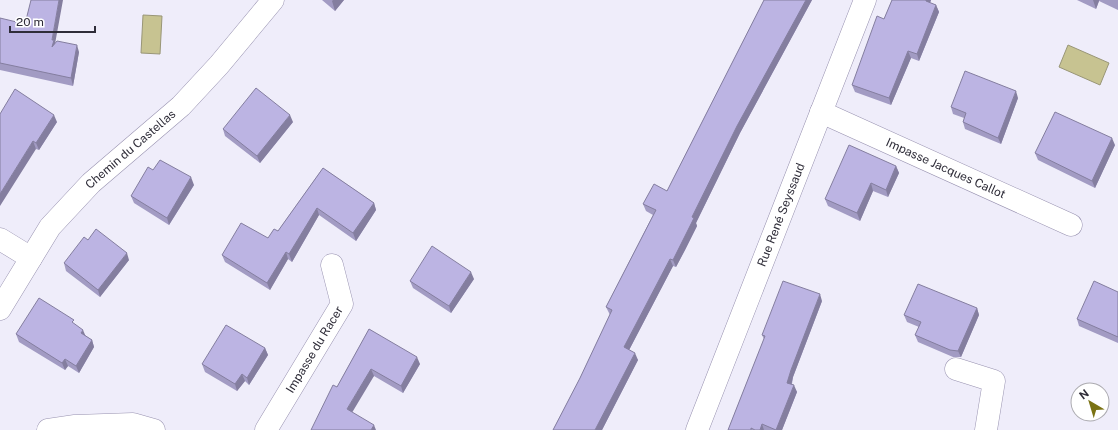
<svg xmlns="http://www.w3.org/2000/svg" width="1118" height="430" font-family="'Public Sans',sans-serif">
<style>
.water{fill:#c7c391;stroke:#999677}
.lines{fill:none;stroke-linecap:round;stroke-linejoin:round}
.minor-casing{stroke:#9892b0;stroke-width:23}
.minor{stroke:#fff;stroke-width:22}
.wall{fill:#a29bc3}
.shaded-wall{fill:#847e9f}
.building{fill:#bcb4e3;stroke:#847e9f}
.labels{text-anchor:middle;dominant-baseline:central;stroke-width:3;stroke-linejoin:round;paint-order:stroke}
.street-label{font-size:12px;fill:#2f2d39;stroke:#fff}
</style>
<rect width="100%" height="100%" fill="#efedfa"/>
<path class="water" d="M143,15L162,16L160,54L141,53Z
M1068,45L1109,63L1100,85L1059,67Z"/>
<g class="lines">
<defs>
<g id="minor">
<path id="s1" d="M821,112L1071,225"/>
<path d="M0,239L31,258"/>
<path id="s2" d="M0,309L50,227L91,183L181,106L219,65L273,0"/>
<path d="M956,369L994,381L986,430"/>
<path d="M48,430L75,426L133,424L154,430"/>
<path id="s3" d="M266,430L342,304L332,265"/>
<path id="s4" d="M697,430L865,0"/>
</g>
</defs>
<use href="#minor" class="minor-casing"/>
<use href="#minor" class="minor"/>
</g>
<path class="wall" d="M322,0H344L335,11Z
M764,0H812L740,133L696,223L697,226L685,250L676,267L673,266L629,350L638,360L602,430H553L580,378L610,315L606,307L653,215L646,211L643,204L667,191Z
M892,0H931L930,3L936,5L939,12L919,61L911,58L891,105L855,92L852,85L884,19Z
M1077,0H1118V10L1099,1L1096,9Z
M0,18L55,43L79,52L73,86L0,70Z
M1018,98L1001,144L965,129L963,122L964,118L953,114L951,107Z
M0,114L57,122L39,150L36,149Z
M293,122L260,163L225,136L223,129Z
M1115,145L1095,188L1038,160L1035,153Z
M896,166L899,173L888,197L873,191L860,221L828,206L825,199Z
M323,168L374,203L376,210L356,241L319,215L292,262L288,259L270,290L225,262L222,255L268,238L278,231Z
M153,170L194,185L169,225L134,203L131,196Z
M129,260L100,297L66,271L64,263Z
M474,279L451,313L413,288L410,281Z
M1118,292V343L1079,326L1077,319Z
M822,301L793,377L792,384L797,392L782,430H728L764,339L762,335Z
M977,308L979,315L961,357H953L918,342L915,335L919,327L907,322L904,315Z
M75,325L86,336L92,340L94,347L79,373L68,366L65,370L19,342L16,334Z
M369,329L420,364L403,393L374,376L311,430L337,387Z
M265,348L268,355L249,385L245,381L237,391L205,372L202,364Z"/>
<path class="shaded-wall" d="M59,0H63L55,44L52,47V40Z
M333,0H344L335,11L332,1Z
M806,0H812L740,133L696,223L697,226L685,250L676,267L673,260L692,217L737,126Z
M926,0H931L928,8L926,1Z
M1093,0H1099V1L1096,9Z
M936,5L939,12L919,61L917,54Z
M77,45L79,52L73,86L71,78Z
M908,51L911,58L891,105L889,98Z
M1016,91L1018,98L1001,144L998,138Z
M54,115L57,122L39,150L36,143Z
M290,115L293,122L260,163L257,156Z
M1112,138L1115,145L1095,188L1092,181Z
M33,141L36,149L0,206V194Z
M896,166L899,173L888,197L886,190Z
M191,177L194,185L169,225L167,218Z
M871,183L873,191L860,221L857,213Z
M374,203L376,210L356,241L353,233Z
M317,208L319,215L292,262L289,254Z
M286,252L288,259L270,290L267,283Z
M127,253L129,260L100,297L98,290Z
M670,259L673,266L627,354L624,347Z
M471,272L474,279L451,313L449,306Z
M820,294L822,301L793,377L790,390L787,383L791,370Z
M977,308L979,315L961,357L958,351Z
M83,330L86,337L81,333Z
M92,340L94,347L79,373L76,366Z
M265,348L268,355L249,385L247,378Z
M635,353L638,360L602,430H595Z
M417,357L420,364L403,393L401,386Z
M65,359L68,366L65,370L62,363Z
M371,369L374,376L350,416L347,409Z
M242,374L245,381L237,391L235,384Z
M794,385L797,392L782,430H776Z
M762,424L764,430H760Z
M374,425L376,430H371Z"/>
<path class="building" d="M31,0H59L52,40H54L52,47L57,41L77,45L71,78L0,63V18L25,24Z
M764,0H806L737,126L692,217L694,218L673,260L670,259L624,347L635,353L595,430H553L580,378L612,310L606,307L656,210L643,204L654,184L667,191Z
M892,0H926V1L936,5L917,54L908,51L889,98L852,85L877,16L884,19Z
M965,71L1016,91L998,138L963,122L966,113L951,107Z
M256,88L290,115L257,156L223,129Z
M15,89L54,115L36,143L33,141L0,194V114Z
M1055,112L1112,138L1092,181L1035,153Z
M849,145L896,166L886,190L871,183L857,213L825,199Z
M160,160L191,177L167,218L131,196L148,167L153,170Z
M323,168L374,203L353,233L317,208L289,254L286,252L267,283L222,255L241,223L268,238L274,229L278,231Z
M96,229L127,253L98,290L64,263L84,237L88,240Z
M432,246L471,272L449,306L410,281Z
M783,281L820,294L791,370L787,383L794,385L776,430L762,424L760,430H755L751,428V430H728L765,336L762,335Z
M1094,281L1118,292V337L1077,319Z
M918,284L977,308L958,351L950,350L915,335L921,322L904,315Z
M39,298L74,320L72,322L83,330L81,333L92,340L76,366L65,359L62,363L16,334Z
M226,325L265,348L247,378L242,374L235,384L202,364Z
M369,329L417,357L401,386L371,369L347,409L374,425L371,430H311L333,385L337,387Z"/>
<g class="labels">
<g class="street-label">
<text stroke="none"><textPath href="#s2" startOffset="208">Chemin du Castellas</textPath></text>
<text stroke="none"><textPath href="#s1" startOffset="137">Impasse Jacques Callot</textPath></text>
<text stroke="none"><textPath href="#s4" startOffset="231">Rue René Seyssaud</textPath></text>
<text stroke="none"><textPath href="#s3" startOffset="94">Impasse du Racer</textPath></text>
</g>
</g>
<g transform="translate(1090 402) rotate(322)"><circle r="19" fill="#ffffff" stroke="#acabb0"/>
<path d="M0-3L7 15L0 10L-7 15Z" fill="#7a7213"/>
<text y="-6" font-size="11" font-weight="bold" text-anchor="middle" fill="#2f2d39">N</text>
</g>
<path d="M10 26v6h85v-6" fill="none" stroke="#2f2d39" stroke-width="2"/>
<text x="16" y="26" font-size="12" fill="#2f2d39" stroke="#ffffff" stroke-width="3" paint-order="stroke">20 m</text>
</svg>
